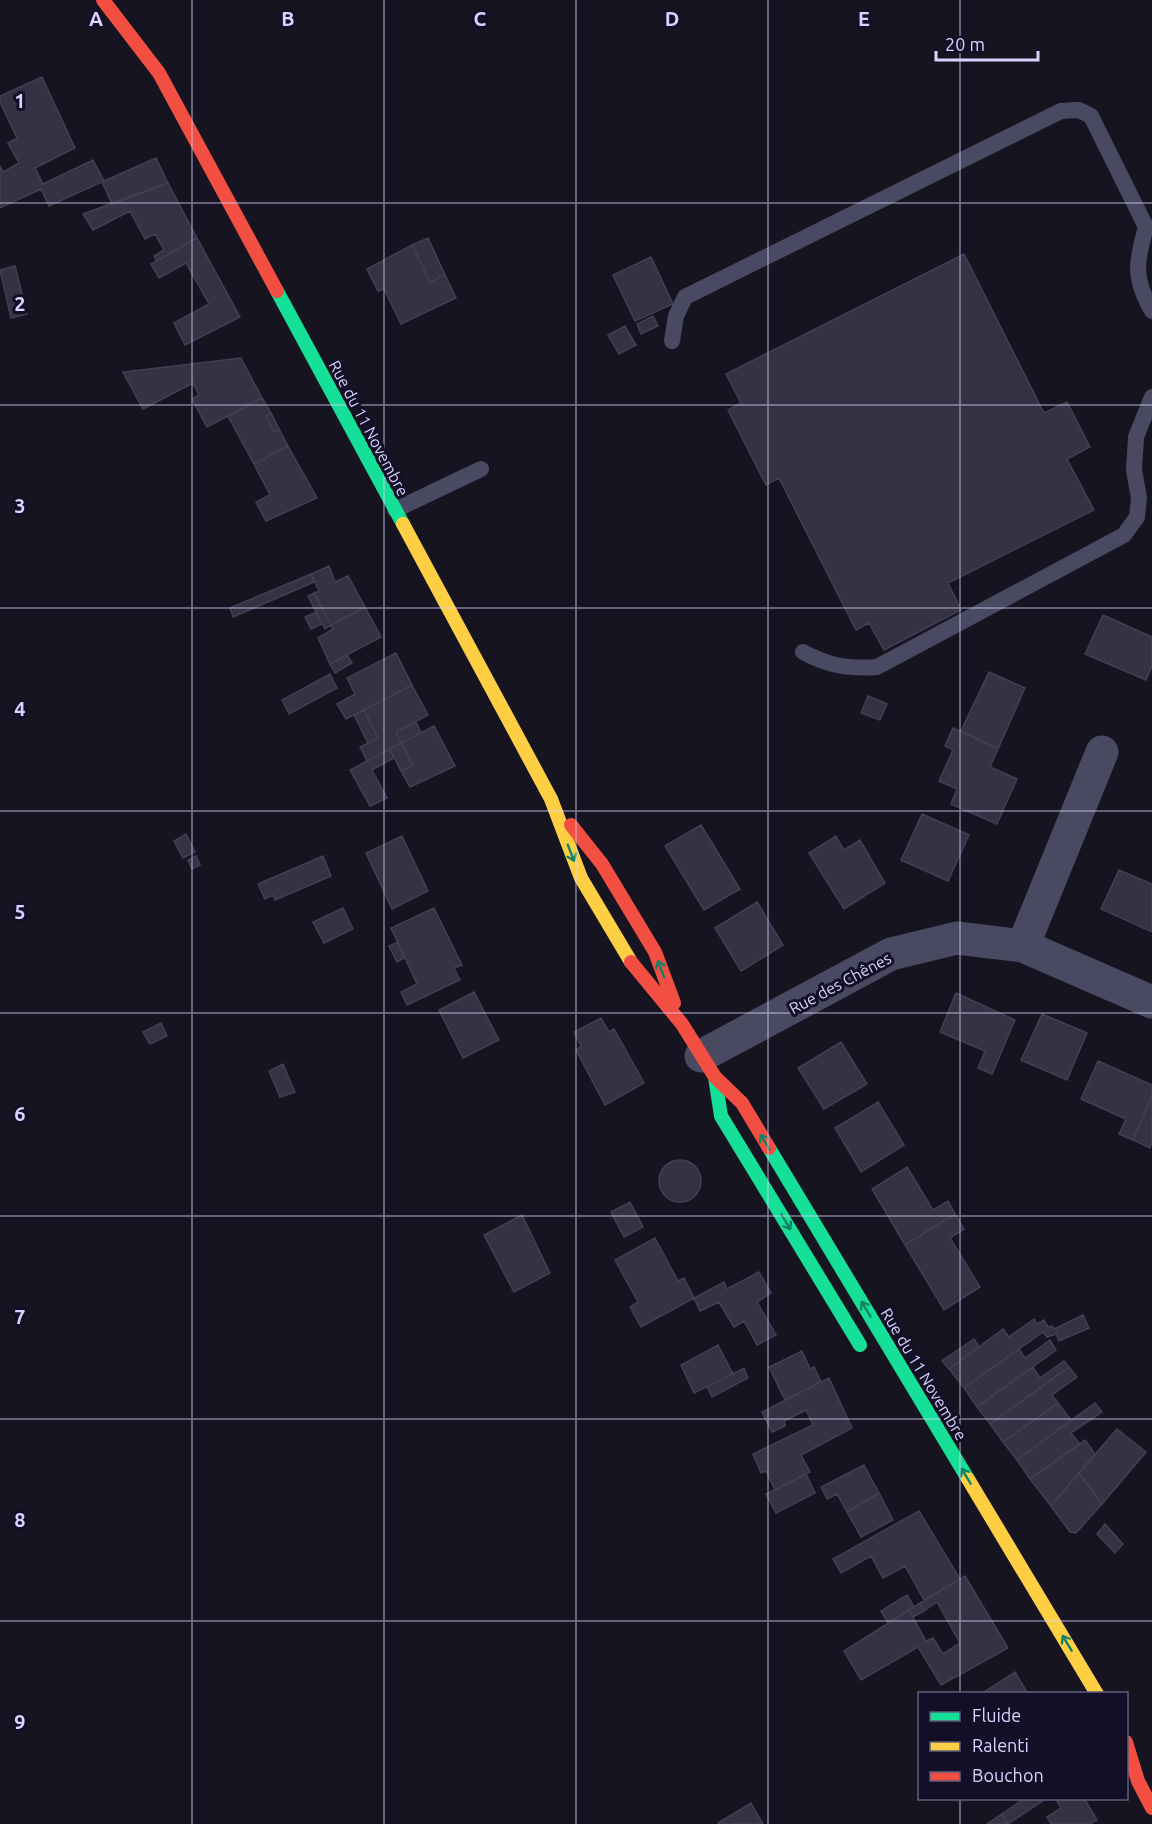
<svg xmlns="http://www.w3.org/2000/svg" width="1152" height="1824" font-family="Ubuntu,sans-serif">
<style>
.building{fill:#343243;stroke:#433f54;stroke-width:1.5}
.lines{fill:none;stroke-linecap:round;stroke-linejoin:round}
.lane{stroke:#4a4962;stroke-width:16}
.street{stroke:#4a4962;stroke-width:33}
.fast{stroke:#16e098;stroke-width:14}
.slow{stroke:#ffcf43;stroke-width:14}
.jam{stroke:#f24e42;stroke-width:14}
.oneway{stroke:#158265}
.grid{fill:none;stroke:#d9d4ff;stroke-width:1.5;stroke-opacity:0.55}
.labels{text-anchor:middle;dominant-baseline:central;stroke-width:6;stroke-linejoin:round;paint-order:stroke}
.street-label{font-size:16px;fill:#d9d4ff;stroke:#130f26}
.grid-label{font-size:20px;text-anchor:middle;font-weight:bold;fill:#d9d4ff;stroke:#130f26;stroke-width:6;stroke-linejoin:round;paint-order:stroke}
</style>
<rect width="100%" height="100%" fill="#161421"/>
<path class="building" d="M42,77L75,148L35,168L43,184L93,160L104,181L49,206L41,189L0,208V166L3,172L19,163L8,143L17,138L0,102V96Z
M156,158L168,183L112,204L102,182Z
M168,183L197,238L157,261L154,256L164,250L155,234L145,239L130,211L93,230L83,214Z
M197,238L240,317L185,345L174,323L209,304L186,263L159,278L151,264Z
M428,238L445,275L430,282L412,245Z
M412,245L430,282L445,275L456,298L401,324L384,289L378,291L367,269Z
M964,254L1044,413L1067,402L1090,447L1067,459L1094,510L948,583L961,610L884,650L869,623L856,630L779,478L766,485L728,410L741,403L726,374Z
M651,257L673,304L635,321L613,275Z
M15,266L27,314L11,318L0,270Z
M653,316L658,326L641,334L637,324Z
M625,326L636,345L619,354L608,335Z
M241,358L262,398L207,427L192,399L199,395L193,383L143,409L123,372Z
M262,398L271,413L266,416L274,432L279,429L288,446L254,464L228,416Z
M271,413L279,429L274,432L266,416Z
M288,446L317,498L266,521L256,502L270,495L254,464Z
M329,566L335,582L348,576L365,607L331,625L314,593L319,591L311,574Z
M311,574L314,582L233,617L230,608Z
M314,593L331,625L325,629L308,596Z
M365,607L381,637L330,664L318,638L333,629L331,625Z
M316,612L322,624L311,629L305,617Z
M1103,615L1152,637V666L1146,680L1085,654Z
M396,653L412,685L346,719L337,704L355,694L347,678Z
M347,655L352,663L335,673L330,664Z
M989,672L1025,688L998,749L961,731Z
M330,674L337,688L289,714L282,700Z
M412,685L428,715L396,732L401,743L367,761L360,747L378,738L364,710Z
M868,696L887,704L880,720L861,713Z
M364,710L378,738L368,743L354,715Z
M416,722L421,733L401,743L396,732Z
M434,726L455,766L410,787L401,771L413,765L401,743Z
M953,728L998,749L990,767L1017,779L997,824L951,804L957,789L939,781L953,750L945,746Z
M401,743L413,765L401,771L390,749Z
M390,749L394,758L372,770L387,798L370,806L350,770Z
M922,814L969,835L948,881L901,860Z
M701,825L740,889L704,910L665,846Z
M186,834L195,852L183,858L174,841Z
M402,836L428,891L392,909L366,853Z
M836,836L844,850L860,840L885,883L844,909L809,853Z
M196,856L200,865L192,869L188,860Z
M323,856L331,876L275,900L273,895L265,899L258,884Z
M1119,870L1152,884V932L1101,909Z
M757,902L783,945L741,971L715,928Z
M343,908L353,929L324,943L313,922Z
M434,908L462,965L454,968L460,980L407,1005L401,992L417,984L391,928Z
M398,942L404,958L397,962L389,946Z
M474,992L499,1040L463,1058L439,1010Z
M956,993L1015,1020L992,1074L978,1068L985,1051L940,1032Z
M1042,1014L1087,1033L1067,1080L1021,1060Z
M601,1018L609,1032L614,1029L644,1083L605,1105L576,1050L581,1046L574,1032Z
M161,1023L167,1036L150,1044L143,1032Z
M841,1042L867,1084L824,1109L798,1068Z
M1098,1061L1152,1085V1096L1133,1140L1119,1134L1126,1119L1081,1099Z
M283,1064L295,1092L280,1097L269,1071Z
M1152,1096V1142L1150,1148L1133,1140Z
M878,1102L904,1145L861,1172L835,1128Z
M659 1181a21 21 0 1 1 42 0a21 21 0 1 1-42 0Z
M907,1167L933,1210L948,1201L955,1214L905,1245L872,1189Z
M630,1202L643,1227L624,1237L611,1212Z
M955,1214L964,1229L950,1238L980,1287L944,1310L905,1245Z
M522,1215L550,1273L514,1292L484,1235Z
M655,1238L678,1281L684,1278L694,1298L641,1327L630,1307L638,1302L615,1260Z
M759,1272L771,1293L757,1302L776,1335L757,1345L744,1321L734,1327L719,1302L700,1311L694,1298L724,1282L727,1289Z
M1083,1315L1089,1328L1059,1341L1056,1334L1047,1337L1043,1332L964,1388L949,1369L1003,1329L1009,1337L1034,1319L1037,1324L1044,1320L1048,1327L1052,1326L1054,1329Z
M974,1339L979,1347L949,1369L942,1361Z
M1050,1340L1056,1350L977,1407L964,1388L1019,1349L1025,1358Z
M718,1345L733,1374L694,1393L681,1365Z
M802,1351L810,1369L814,1367L821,1382L785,1400L769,1367Z
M1064,1361L1069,1367L990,1424L977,1407L1033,1367L1040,1378Z
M1069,1367L1077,1377L1052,1395L1058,1403L1003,1442L990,1424Z
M744,1368L748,1378L712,1397L707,1387Z
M829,1378L852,1428L801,1455L810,1472L775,1490L766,1471L761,1473L753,1454L813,1425L806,1410L784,1421L785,1426L772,1432L762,1412Z
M1058,1403L1071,1420L1017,1460L1003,1442Z
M1095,1403L1102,1412L1071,1433L1080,1444L1030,1479L1017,1460Z
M1117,1429L1146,1452L1102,1504L1079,1473Z
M1085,1440L1095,1454L1051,1506L1030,1479Z
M864,1465L879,1493L847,1512L837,1494L827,1499L821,1487Z
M1079,1473L1102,1504L1076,1533L1070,1532L1051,1506Z
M806,1474L815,1493L776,1513L766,1494Z
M879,1493L893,1520L861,1537L847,1512Z
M919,1511L960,1579L924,1600L905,1566L883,1578L871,1556L841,1573L833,1559Z
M1105,1524L1123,1544L1115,1553L1097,1534Z
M965,1576L1008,1648L941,1685L918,1647L861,1680L844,1651L909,1610L926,1641L933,1638L943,1654L960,1643L937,1602L924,1611L920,1603Z
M907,1595L914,1607L888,1623L881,1611Z
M920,1603L924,1611L913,1617L909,1610Z
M1015,1672L1028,1694H981Z
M1025,1798H1047L1008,1824L1002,1814Z
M1055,1798H1084L1097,1820L1090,1824H1051L1047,1817L1061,1808Z
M751,1803L763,1824H718V1823Z
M1002,1814L1008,1824H987Z"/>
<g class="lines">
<path class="lane" d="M672,341L676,316L685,297L1061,111L1079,110L1091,116L1146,227C1136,262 1133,278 1152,311
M395,510L481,469
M803,652C829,666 848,669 877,667L1124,535L1137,517L1139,498L1134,470L1136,437L1152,397"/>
<path class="street" d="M1023,946L1102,752
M701,1056L891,954L957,938L1023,946L1152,1002"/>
<path class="fast" d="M277,291L403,524
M715,1077L721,1116L860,1345
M769,1148L968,1479"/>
<path class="slow" d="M403,524L551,799L581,878L631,962
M968,1479L1097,1694"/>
<path class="jam" d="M103,0L159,73L277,291
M571,825L602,864L655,952L674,1003
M631,962L682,1024L715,1077L742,1103L769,1148
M1126,1742L1138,1781L1152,1808"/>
</g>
<defs><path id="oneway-shaft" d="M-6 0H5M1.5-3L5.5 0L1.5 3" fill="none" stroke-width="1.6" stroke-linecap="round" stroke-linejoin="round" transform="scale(1.5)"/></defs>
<g class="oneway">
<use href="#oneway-shaft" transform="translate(571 853) rotate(69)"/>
<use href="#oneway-shaft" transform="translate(661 969) rotate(-110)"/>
<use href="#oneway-shaft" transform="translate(765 1142) rotate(-121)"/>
<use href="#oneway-shaft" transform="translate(786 1222) rotate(59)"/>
<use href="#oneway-shaft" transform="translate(866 1309) rotate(-121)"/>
<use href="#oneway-shaft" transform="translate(966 1476) rotate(-121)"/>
<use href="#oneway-shaft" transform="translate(1067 1643) rotate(-121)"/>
</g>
<path class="grid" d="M192,0V1824M384,0V1824M576,0V1824M768,0V1824M960,0V1694M0,203H1152M0,405H1152M0,608H1152M0,811H1152M0,1013H1152M0,1216H1152M0,1419H1152M0,1621H1152M960,1798V1824"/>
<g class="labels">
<g class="street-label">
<text transform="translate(369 428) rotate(62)">Rue du 11 Novembre</text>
<text transform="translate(840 983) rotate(-28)">Rue des Chênes</text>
<text transform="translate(924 1374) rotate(59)">Rue du 11 Novembre</text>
</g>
</g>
<g class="grid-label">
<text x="96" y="26">A</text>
<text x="288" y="26">B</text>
<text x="480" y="26">C</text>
<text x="672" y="26">D</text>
<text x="864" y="26">E</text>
<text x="20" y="108">1</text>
<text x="20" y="311">2</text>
<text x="20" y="513">3</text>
<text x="20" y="716">4</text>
<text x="20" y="919">5</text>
<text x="20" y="1121">6</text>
<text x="20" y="1324">7</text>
<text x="20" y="1527">8</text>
<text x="20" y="1729">9</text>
</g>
<rect x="918" y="1692" width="210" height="108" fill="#130f26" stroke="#625e7d" stroke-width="1.5"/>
<rect x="930" y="1712" width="30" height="9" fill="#16e098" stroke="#625e7d" stroke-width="1.5"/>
<text x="972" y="1722" font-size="18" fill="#d9d4ff">Fluide</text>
<rect x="930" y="1742" width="30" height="9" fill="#ffcf43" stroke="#625e7d" stroke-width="1.5"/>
<text x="972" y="1752" font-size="18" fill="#d9d4ff">Ralenti</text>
<rect x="930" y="1772" width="30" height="9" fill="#f24e42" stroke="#625e7d" stroke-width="1.5"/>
<text x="972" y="1782" font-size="18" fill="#d9d4ff">Bouchon</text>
<path d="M936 51v9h102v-9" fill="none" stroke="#d9d4ff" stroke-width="3"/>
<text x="945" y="51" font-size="18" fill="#d9d4ff" stroke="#130f26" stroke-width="4.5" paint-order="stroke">20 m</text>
</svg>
